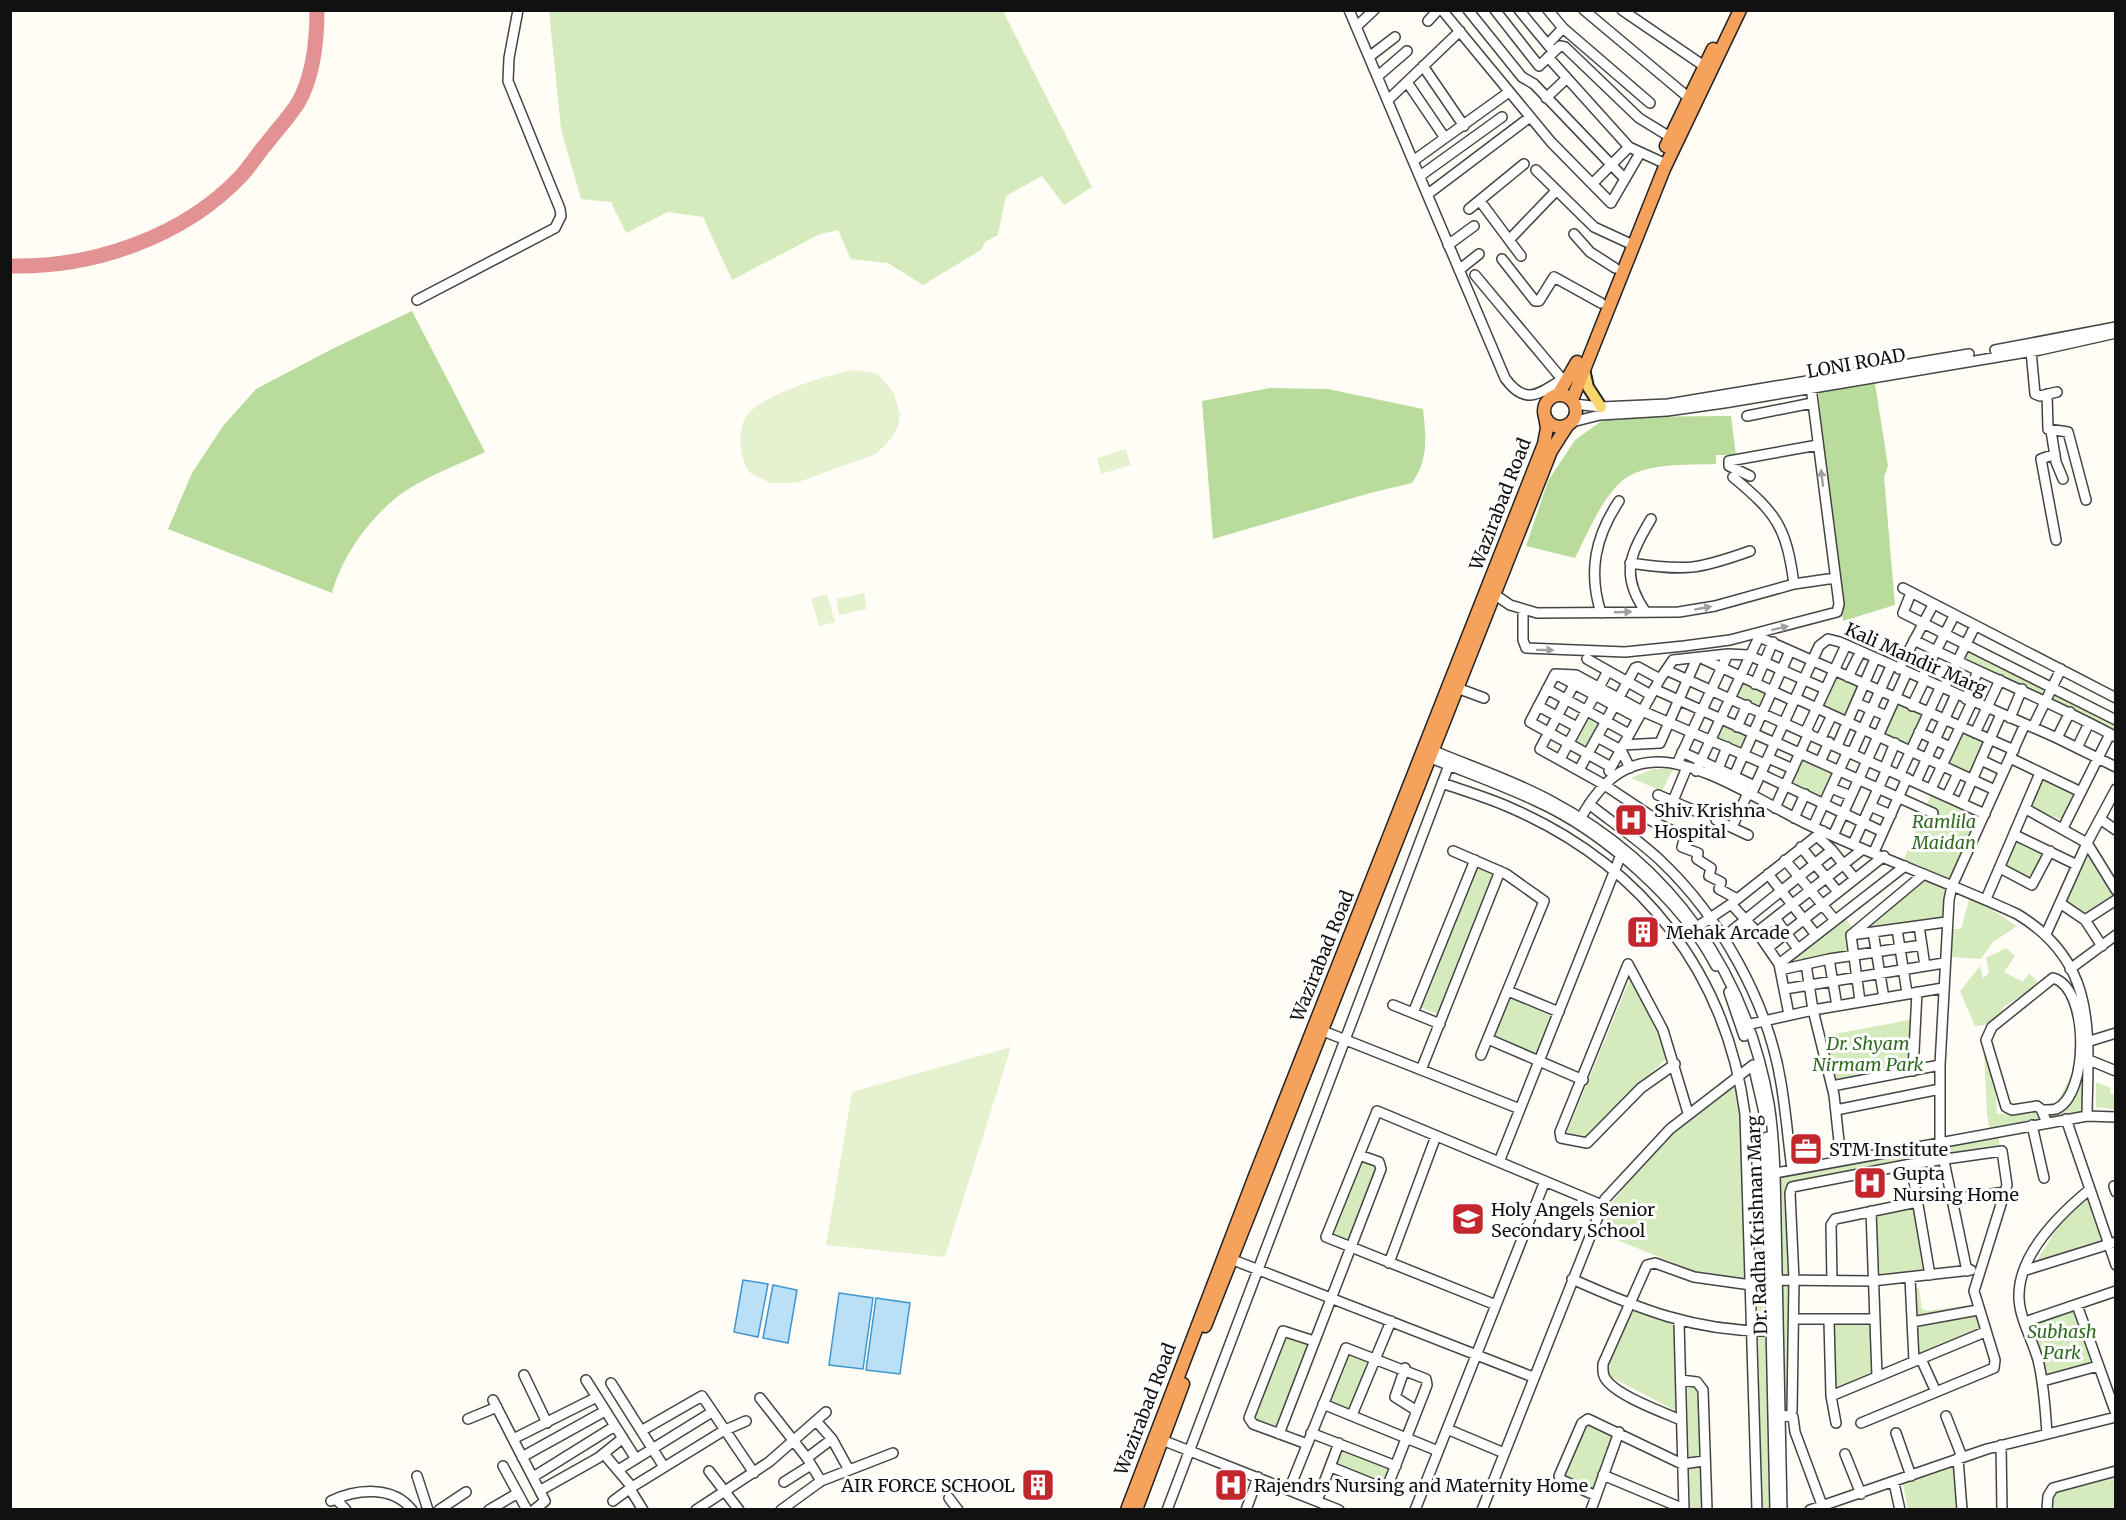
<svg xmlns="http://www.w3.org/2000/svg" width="2126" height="1520" font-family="Merriweather,serif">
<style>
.green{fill:#d5ebbd}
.forest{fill:#b9dc9c}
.pitch{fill:#e6f2cf}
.water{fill:#b9e0f7;stroke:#3f96cf;stroke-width:1.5}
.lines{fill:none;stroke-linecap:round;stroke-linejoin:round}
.taxiway{stroke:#e29292;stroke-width:15}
.minor-casing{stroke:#444;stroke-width:12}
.major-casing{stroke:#222;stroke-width:14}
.highway-casing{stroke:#222;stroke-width:15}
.minor{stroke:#fff;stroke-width:9}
.major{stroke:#f9d66b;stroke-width:10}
.highway{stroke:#f5a25d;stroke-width:12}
.oneway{fill:#a0a0a0}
.labels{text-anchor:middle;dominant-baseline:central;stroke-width:6;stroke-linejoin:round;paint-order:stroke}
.street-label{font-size:18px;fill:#111;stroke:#fff}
.poi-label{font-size:18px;fill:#111;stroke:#fff;text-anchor:start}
.park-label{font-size:18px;font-style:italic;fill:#2f6b1f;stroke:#fff}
</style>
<rect width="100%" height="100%" fill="#fffdf5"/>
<path class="green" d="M549,11H1003L1092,187L1064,205L1042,176L1006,196L998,235L985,242L981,250L923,285L888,263L851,259L838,230L820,234L732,280L703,217L668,212L626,233L611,202L581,199L561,129Z
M1967,646L2045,686L2041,695L1960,661Z
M1835,671L1862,684L1846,719L1819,707Z
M1740,679L1770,693L1763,710L1732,696Z
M2056,691L2115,722V734L2051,700Z
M1899,701L1926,713L1910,749L1882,736Z
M1587,713L1602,721L1586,751L1570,743Z
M1720,721L1751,735L1744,753L1713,739Z
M1961,729L1988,741L1972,777L1945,764Z
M1801,755L1837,772L1823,802L1788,785Z
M1653,769H1673L1662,791L1631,778Z
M2044,777L2074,791L2062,820L2030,807Z
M1932,792L1980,815L1951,880L1904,859Z
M2016,838L2047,852L2033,882L2003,868Z
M2090,852L2115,890V899L2085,919L2065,904Z
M1476,866L1495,873L1438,1014L1419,1007Z
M1925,877L1947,887L1945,921L1855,933Z
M1970,896L2017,926L1993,942L1981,959L1951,957V929H1961Z
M1843,915L1853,928L1850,954L1782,964Z
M2006,948L2015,956L2004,972L2023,982L2029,973L2039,984L2002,1008L2004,1023L1975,1026L1960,991L1980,966L1983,978L1989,973L1986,958Z
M1630,979L1652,1018L1667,1058L1585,1139L1567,1132Z
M1510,996L1554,1015L1537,1057L1492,1038Z
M1914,1019L1912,1070L1835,1084L1824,1036Z
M1993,1050L1997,1114L2043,1110L2044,1121L1990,1130L1987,1115L1984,1051Z
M2080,1060L2088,1062L2085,1111L2047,1120Z
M1738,1081L1746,1113L1751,1282L1699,1273L1602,1234L1612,1202L1663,1140Z
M2096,1082L2111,1088L2110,1093L2115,1095V1109L2096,1107Z
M1999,1132V1148L1792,1186L1793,1413H1781L1778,1179Z
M1362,1157L1381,1164L1349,1242L1331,1235Z
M2091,1195L2105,1243L2033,1267L2059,1225Z
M1770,1201L1778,1509H1761L1756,1202Z
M1916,1206L1928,1274L1874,1277L1873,1214Z
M1919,1287L1922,1308L1927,1311L1970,1305L1975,1302L1985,1330L1915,1360L1912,1290Z
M2079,1307L2099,1363L2043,1379L2027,1323Z
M1633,1309L1677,1326L1680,1413L1605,1374Z
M1876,1315L1877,1376L1835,1395L1833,1317Z
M1286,1331L1311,1341L1276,1430L1251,1420Z
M1349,1347L1373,1357L1351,1410L1327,1400Z
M1687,1380L1701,1381L1703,1509H1690Z
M1587,1420L1615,1434L1593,1492L1563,1476Z
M1344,1447L1392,1466L1385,1485L1336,1465Z
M1960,1464L1962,1509H1908L1902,1480Z
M2115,1475V1509L2053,1510L2055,1485Z"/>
<path class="forest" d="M412,311L485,452C454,467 415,480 390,503C364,526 341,560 332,593L168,529L192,473L223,426L256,389L334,348Z
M1874,377L1888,466L1884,477L1895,605L1843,621L1818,390Z
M1270,388L1328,389L1423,409C1426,437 1429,459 1412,483L1370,493L1213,539L1202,401Z
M1731,416L1736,455H1716V464C1690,465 1657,463 1633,474C1606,486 1588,533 1575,558L1526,546L1548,481L1575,440L1607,417Z"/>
<path class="pitch" d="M853,370L878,374L894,393L900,415L898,427L891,439L876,454L796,483H770L749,472C740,458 737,434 745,418C758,395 828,375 853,370Z
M1126,449L1131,465L1101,474L1097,458Z
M864,593L867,609L839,615L836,599Z
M827,594L835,622L819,626L811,599Z
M1011,1047L945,1257L826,1245L852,1092Z"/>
<path class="water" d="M743,1280L768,1284L758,1337L734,1332Z
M773,1285L797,1290L788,1343L763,1338Z
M839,1293L873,1298L863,1369L829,1365Z
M876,1298L910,1303L900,1374L866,1370Z"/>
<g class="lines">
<path class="taxiway" d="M10,266C93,268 184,237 242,175C251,165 258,153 267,143C277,130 289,117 298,103C313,77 317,40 317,10"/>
<defs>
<path id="minor" d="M1349,10L1505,378C1527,409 1542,391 1568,376
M1442,10L1551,142L1611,203L1640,153
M1468,10L1522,77L1534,84L1625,179
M1495,10L1539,66L1560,46L1565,47L1639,118L1670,137
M1519,10L1553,51
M1548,10L1563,28L1650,103
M1584,10L1689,98
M1622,10L1704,66
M1428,21L1438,10
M1356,27L1374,10
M1548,44L1563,28
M1369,57L1395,37
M1548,57L1629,147L1666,164
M1423,66L1464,126
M1378,76L1407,51
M1407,82L1445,138
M1546,98L1567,78
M1388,100L1460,31
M1413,161L1509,92
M1536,170L1594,227L1633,245
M1420,176L1502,117
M1592,184L1629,147
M1428,194L1530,117
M1480,201L1521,256
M1469,209L1524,164
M1574,234L1590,252L1615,268
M1509,240L1556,191
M1448,245L1474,226
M1502,259L1535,301H1539L1554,277L1601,303
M1459,270L1479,254
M1475,275L1562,379
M417,300L555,228L561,216L560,209L508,81L509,58L518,10
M1995,350L2116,327
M2031,351L2035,394L2040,396L2057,392
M2047,394L2048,429L2068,432L2086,500
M1574,404L1601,407L1668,404L1969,354
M1747,416L1812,403
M1572,422L1600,415L1667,411L1724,403L2040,350L2116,333
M2051,431L2056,462L2063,479
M2055,454L2041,459L2056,540
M1750,476L1729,466V461L1818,445
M1733,477C1777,514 1786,526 1794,584
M1630,563C1686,571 1697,570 1750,551
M1903,588L2116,698
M1911,593L1903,613L2116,720
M1494,594L1510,605L1537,613L1679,612L1715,606L1794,584L1835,578
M1523,610V640L1526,648L1625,652L1684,646L1730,640L1837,612L1839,604L1811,387
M1645,611C1620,574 1630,555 1651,519
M1601,613C1588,572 1595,537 1619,501
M1914,640C1981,674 2050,701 2116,737
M1701,658L1794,701
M1587,659L1651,695
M1899,669L1933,605
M1666,670L1985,814
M1557,675L1638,718
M1578,677L1540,749L1603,784L1651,816L1650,820L1685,837L1682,847L1698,853L1697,859L1711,868L1709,876L1721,882L1719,889L1737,899
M1848,677L1860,653
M1922,678L1954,616
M1755,684L1773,642
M1457,688L1484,698
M1944,688L1975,626
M1547,689L1629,734
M1654,689L1775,743
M1795,698L1995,790
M1966,699L1978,671
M1856,703L1887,716
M1538,706L1577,727
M1912,706L1925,679
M2010,718L2022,689
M1737,727L1747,705
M2033,727L2061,669
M1806,731L1846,645
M1919,732L1950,747
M1975,733L2000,680
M1597,737L1621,750L1630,768
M1821,738L1832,715
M2057,738L2070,712
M1775,742L1933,813
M1623,745L1660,743L1697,658
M1837,746L1875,659
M2077,748L2089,723
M1429,749C1469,766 1513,780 1551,801C1671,865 1746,971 1769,1104C1773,1127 1774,1150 1775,1173L1782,1510
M1682,752L1755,786
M1852,753L1891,666
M1426,756C1462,771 1500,784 1536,801C1603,831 1682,901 1716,966
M1768,758L1793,769
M2010,758L2081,792
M1560,759L1608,671
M1981,760L2004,771
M1820,762L1829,742
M1677,764L1728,654L1748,655L1825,689
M1611,767L1530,722L1555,674L1576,675L1642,711L1765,764
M1885,767L1895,743
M1718,769L1727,747
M1579,770L1635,668L1638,667L1660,679
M1609,771L1660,679L1673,660L1728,654
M1696,771L1759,637L2014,750
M1761,774L1883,832
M1900,774L1941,686
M1734,776L1790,651
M1916,782L1956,694
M1442,783C1465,791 1489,798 1511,808C1642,865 1726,972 1745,1114L1757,1510
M1831,788L1851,796
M1931,789L1972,702
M1658,795L1700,813
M1751,795L1819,646L1828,639L1840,642L2057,738L2116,767
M1947,796L1958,773
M1673,801L1687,767
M1962,803L2001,714
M1589,804C1613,823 1639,840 1661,861C1720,917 1768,1002 1781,1083C1786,1112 1788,1141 1792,1169
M1870,806L1891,815
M1775,808L1809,733
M2026,809L2087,843L2116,890
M1794,818L1805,794
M2100,819L2116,830
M1716,820L1748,835
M1578,823C1595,791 1617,763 1656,762C1701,760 1770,807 1811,826C1879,858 1950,883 2017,914C2099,963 2088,1034 2087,1116
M1732,827L1748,793
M1813,827L1848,751
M2063,828L2110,734
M2015,835L2077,865
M1817,836L1832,850L1855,879
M1833,836L1907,672
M1853,844L1887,769
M1801,847L1838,892
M1453,851L1506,874L1544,901L1481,1055
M1874,852L1907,778
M1785,860L1835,920
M2000,868L2032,885L2050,851
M1768,874L1816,935
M1986,899L2040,773
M2060,903L2085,920L2102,946
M1731,904L1757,932L1779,964L1789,1015
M1775,918L1798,949
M2085,920L2116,900
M1919,926L1925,966
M1897,929L1907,993
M1757,932L1863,849
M1873,932L1884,998
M2046,934L2087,843L2116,789
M1851,935L1946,922
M1724,937L1832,850
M1679,939L1731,904L1823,831
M1769,947L1884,856
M1829,959L1837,1006
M1628,964L1560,1132L1561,1138L1587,1143L1641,1088L1675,1064
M1628,964L1663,1030L1688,1113
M1779,964L1905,866
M1806,964L1813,1010L1834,1095L1841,1160
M2070,969L2116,935
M1780,970L1829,959L1922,945
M1785,989L1944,963
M1508,991L1559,1012
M1729,992L1744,1036
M1860,1001L1851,935L1924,874
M1393,1005L1413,1013
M1440,1024L1413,1013L1475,860
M1742,1026L1813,1010L1943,988
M1323,1031L1520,1109
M1488,1039L1583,1080
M2090,1041L2116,1033
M2089,1060L2116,1071
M1754,1069L1765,1117
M1421,1070L1500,871
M1913,1071L1917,992
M1832,1086L1940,1065
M1836,1110L1940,1089
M2042,1110C2046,1110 2052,1110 2056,1109C2089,1095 2090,988 2053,978L1992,1027L1986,1040L2006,1107L2012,1110L2037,1106L2041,1109L2047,1123
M2066,1119L2116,1265
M2032,1125L2044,1178
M1767,1137L1775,1510
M1499,1162L1622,852
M1911,1164L1930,1275
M1770,1174L2087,1116L2116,1117
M2114,1186L2116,1192
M1953,1199L2006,1192
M1871,1211L1877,1376
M1228,1258L1533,1377
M1389,1263L1436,1136
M2026,1270L2116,1242
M1967,1271L1940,1142V1065L1949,900L1952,886L2025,724
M1910,1278L1914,1361
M1572,1279C1639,1309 1696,1332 1770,1331
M1777,1280L1872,1281L1971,1270
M1832,1281L1831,1225L1835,1219L1917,1202
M1496,1305L1326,1237L1377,1111L1602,1205
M2077,1305L2116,1414
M1794,1319H1874
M1829,1320L1831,1396L1836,1423
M1679,1322L1684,1510
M1912,1322L1978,1310
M2025,1322L2116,1291
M1921,1359L1936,1392
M1405,1368L1395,1397L1417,1411
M524,1375L547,1423
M586,1380L636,1459
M1681,1380L1697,1382L1703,1390L1707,1510
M2043,1381L2098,1366
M611,1383L664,1467
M1831,1396L1985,1332
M760,1398L807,1458L821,1481
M493,1400L513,1439
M1323,1404L1438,1451
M1792,1411L1794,1280L1790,1193L1792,1187L1911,1164L2002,1151L2007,1185L1974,1291L1995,1360L1994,1368L1861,1423
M1352,1415L1391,1321
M1782,1415L1793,1417L1795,1432L1822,1505
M1946,1416L1962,1457
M468,1419L497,1407
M1681,1420C1662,1412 1615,1395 1605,1378C1602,1373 1603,1369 1603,1364L1647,1265L1655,1263L1694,1277L1751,1285
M817,1422L832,1439L849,1470
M1447,1429L1504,1453
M641,1431L702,1396L754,1473
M1311,1433L1396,1466
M1896,1433L1911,1476
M2047,1433C2045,1408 2044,1384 2038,1360C2032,1338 2018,1316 2019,1294C2020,1253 2060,1214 2089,1190
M1279,1434L1381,1169L1379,1162L1359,1155
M1162,1440L1339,1510
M1307,1444L1253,1424L1249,1418L1283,1331L1314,1341
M2001,1445L2002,1510
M604,1454L632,1487L613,1501
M1845,1454L1861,1494
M522,1457L605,1411
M807,1458L832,1439
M1958,1458L1962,1510
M503,1466L527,1510
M618,1470L712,1412
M709,1471L739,1510
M1603,1475L1684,1509
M417,1476L428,1510
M533,1477L615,1426
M784,1482L811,1465
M1894,1483L1900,1510
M632,1487L723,1431L746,1421
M630,1489L643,1510
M541,1490L598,1458L623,1438
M1289,1490L1346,1348L1426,1379L1427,1385L1388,1485L1378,1486L1331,1467
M1596,1496L1562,1480L1559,1476L1582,1423L1588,1419L1682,1464L1704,1461
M949,1498L958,1510
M336,1499L346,1510
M331,1501C356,1489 393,1485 412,1510
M1317,1501L1339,1443
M439,1510L466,1492
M489,1510L518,1493
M534,1510L545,1501L513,1439L597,1397
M696,1510L769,1462L826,1412
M781,1510L821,1481L893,1453
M1167,1510L1449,765
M1246,1510L1258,1477
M1415,1510L1545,1181
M1482,1510L1605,1199L1670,1129L1753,1065
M1591,1510L1619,1432
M1810,1510L1987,1449L2116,1417
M2047,1510L2048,1496L2053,1488L2116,1471"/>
<path id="major" d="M1584,369L1588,387L1601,407"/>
<path id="highway" d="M1666,146L1713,49
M1558,395L1577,362
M1544 411a16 16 0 1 1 32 0a16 16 0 1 1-32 0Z
M1572,400L1664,169L1740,10
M1205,1326L1551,451L1567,426
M1127,1510L1255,1176L1544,444L1547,428L1545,417
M1136,1510L1183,1384"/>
</defs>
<use href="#minor" class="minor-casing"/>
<use href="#major" class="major-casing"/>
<use href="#highway" class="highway-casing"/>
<use href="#minor" class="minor"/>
<use href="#major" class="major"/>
<use href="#highway" class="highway"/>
</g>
<defs><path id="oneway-solid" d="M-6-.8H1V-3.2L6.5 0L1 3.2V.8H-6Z" transform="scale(1.5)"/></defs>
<g class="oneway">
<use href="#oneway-solid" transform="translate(1822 478) rotate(-97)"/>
<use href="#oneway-solid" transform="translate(1703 608) rotate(-10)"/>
<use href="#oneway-solid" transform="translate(1623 612) rotate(-2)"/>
<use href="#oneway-solid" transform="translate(1780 628) rotate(-14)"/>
<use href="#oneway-solid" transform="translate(1545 650) rotate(1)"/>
</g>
<defs>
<symbol id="hospital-square" viewBox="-11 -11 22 22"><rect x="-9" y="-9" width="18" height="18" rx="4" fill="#c4262e" stroke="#fff"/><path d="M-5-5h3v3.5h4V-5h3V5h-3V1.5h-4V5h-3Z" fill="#fff"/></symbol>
<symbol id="building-square" viewBox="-11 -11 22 22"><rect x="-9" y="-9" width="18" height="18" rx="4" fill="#c4262e" stroke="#fff"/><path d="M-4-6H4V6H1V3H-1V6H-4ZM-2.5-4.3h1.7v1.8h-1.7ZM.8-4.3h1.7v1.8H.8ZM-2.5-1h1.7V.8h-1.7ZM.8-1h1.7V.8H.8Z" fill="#fff"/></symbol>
<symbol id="office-square" viewBox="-11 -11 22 22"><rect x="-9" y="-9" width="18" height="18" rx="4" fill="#c4262e" stroke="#fff"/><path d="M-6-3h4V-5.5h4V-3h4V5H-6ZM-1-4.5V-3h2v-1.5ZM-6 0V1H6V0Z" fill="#fff"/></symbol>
<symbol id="school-square" viewBox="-11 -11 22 22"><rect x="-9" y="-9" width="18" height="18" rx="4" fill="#c4262e" stroke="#fff"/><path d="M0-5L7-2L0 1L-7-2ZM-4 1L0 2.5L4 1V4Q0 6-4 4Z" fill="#fff"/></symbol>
</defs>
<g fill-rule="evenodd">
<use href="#hospital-square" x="1612" y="801" width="38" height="38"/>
<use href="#building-square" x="1624" y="913" width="38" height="38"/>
<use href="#office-square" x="1787" y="1130" width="38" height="38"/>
<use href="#hospital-square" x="1851" y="1164" width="38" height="38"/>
<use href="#school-square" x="1449" y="1200" width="38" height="38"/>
<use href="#building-square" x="1019" y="1466" width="38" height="38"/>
<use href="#hospital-square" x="1212" y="1466" width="38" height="38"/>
</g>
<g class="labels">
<g class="street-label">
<text transform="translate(1856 363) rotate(-10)">LONI ROAD</text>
<text transform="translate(1500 504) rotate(-69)">Wazirabad Road</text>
<text transform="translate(1916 659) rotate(24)">Kali Mandir Marg</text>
<text transform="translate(1322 956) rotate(-68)">Wazirabad Road</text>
<text transform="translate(1757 1225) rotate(-92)">Dr. Radha Krishnan Marg</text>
<text transform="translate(1145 1409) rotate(-69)">Wazirabad Road</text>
</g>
<g class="poi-label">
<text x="1654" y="810">Shiv Krishna<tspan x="1654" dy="21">Hospital</tspan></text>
<text x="1666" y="932">Mehak Arcade</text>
<text x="1829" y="1149">STM Institute</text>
<text x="1893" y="1173">Gupta<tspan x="1893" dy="21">Nursing Home</tspan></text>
<text x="1491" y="1209">Holy Angels Senior<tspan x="1491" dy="21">Secondary School</tspan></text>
<text x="1015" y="1485" text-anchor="end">AIR FORCE SCHOOL</text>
<text x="1254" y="1485">Rajendrs Nursing and Maternity Home</text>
</g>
<g class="park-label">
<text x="1944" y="821">Ramlila<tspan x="1944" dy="21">Maidan</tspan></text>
<text x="1868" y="1043">Dr. Shyam<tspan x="1868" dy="21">Nirmam Park</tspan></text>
<text x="2062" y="1331">Subhash<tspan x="2062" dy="21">Park</tspan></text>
</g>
</g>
<rect width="2126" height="1520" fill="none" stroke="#111111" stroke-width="24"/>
</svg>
